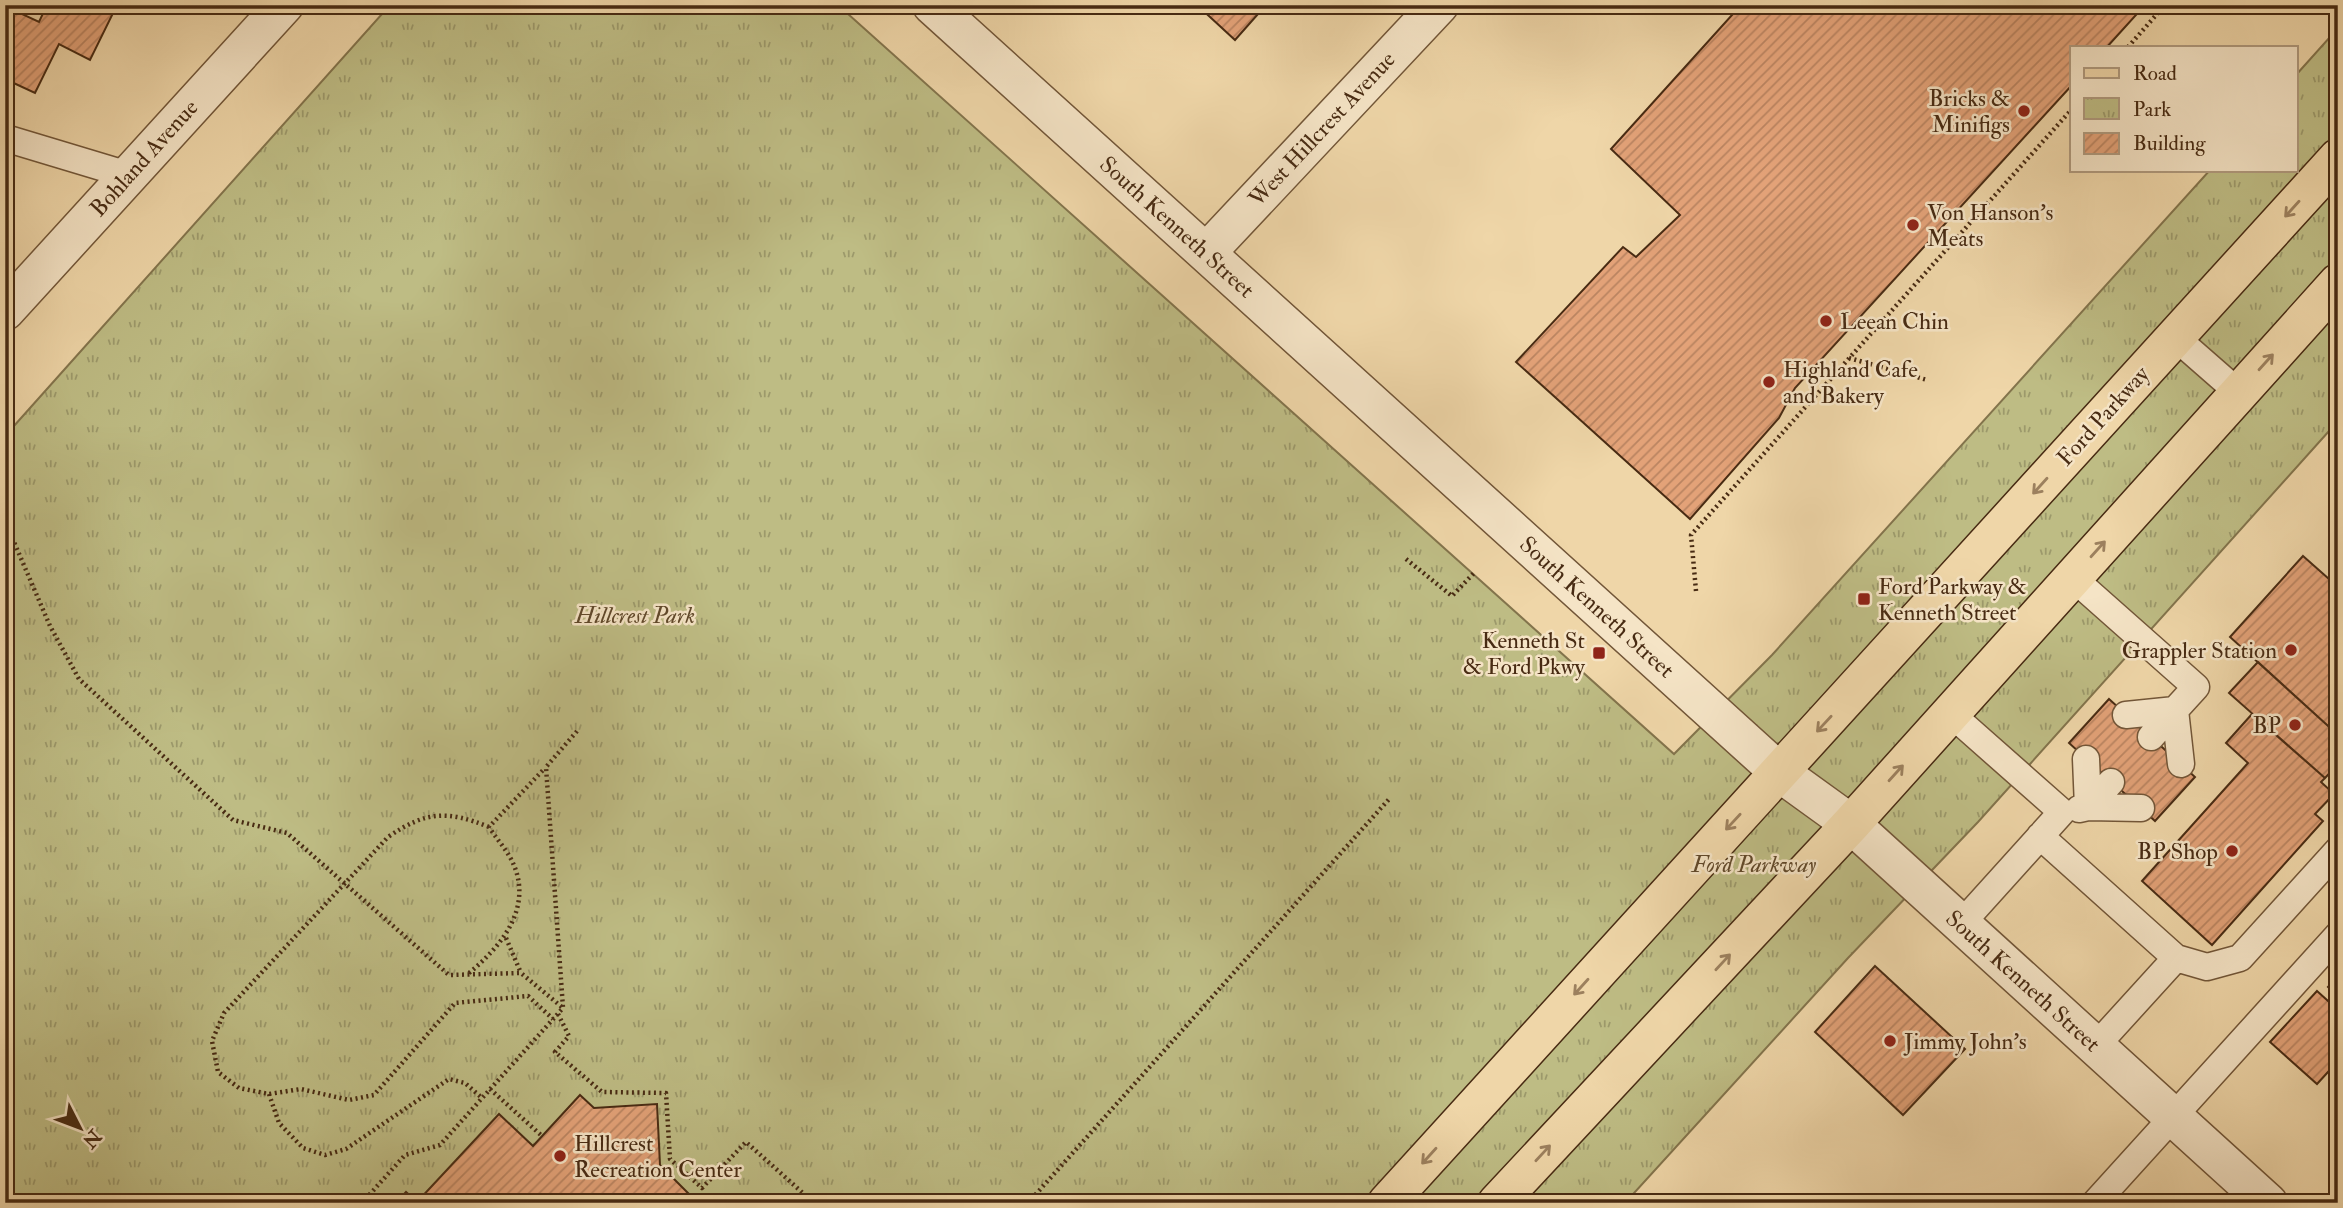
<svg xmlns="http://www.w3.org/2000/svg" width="2343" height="1208" font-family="'IM FELL Double Pica',serif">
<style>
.park{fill:url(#park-tufts);stroke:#83744c;stroke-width:2}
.building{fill:url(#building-hatch);stroke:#482b13;stroke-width:2}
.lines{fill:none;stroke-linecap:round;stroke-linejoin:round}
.service-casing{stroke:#725638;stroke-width:29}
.minor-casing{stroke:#725638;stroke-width:41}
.primary-casing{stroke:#482b13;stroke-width:41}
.path{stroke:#482b13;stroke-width:4.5;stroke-dasharray:2 3.5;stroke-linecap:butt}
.service{stroke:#f5e4c6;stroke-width:26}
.minor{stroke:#f5e4c6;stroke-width:38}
.primary{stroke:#efd6a8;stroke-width:38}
.oneway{stroke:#9c805e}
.poi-dot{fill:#8f2418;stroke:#f5e4c6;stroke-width:2.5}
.labels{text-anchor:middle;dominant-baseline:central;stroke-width:5;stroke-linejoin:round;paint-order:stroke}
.poi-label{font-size:23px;fill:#482b13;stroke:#f5e4c6;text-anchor:start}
.street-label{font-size:23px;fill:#482b13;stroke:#f5e4c6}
.park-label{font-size:23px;font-style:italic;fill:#60482a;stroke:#f5e4c6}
</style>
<defs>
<pattern id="park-tufts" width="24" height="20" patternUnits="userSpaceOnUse" patternTransform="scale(1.75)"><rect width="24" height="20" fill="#bebc84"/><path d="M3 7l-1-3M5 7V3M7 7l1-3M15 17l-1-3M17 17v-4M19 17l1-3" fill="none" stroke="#9c996b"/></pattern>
<pattern id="building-hatch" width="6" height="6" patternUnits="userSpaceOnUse" patternTransform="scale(1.75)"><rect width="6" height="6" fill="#e3a278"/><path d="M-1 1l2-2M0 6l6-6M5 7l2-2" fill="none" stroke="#ba8461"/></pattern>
</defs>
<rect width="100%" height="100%" fill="#efd6a8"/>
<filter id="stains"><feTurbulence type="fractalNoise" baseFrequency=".00286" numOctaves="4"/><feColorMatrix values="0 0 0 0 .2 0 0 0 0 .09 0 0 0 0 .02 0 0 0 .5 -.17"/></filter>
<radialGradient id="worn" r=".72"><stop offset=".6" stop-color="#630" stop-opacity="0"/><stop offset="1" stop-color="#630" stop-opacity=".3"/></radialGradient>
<path class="park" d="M390,5H838L1674,754L1772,655L2210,170H2296V75L2338,28V421L1978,822L1848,958L1625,1203H5V436Z"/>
<path class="building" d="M47,5H117L90,60L59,44L35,93L5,79V6L39,22Z
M121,5H139L135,13Z
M1197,5H1266L1235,40Z
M1741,5H2145L2107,47H2072V85L1795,388L1779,418L1690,519L1516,362L1623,247L1636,257L1680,215L1611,149Z
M2303,556L2338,587V735L2230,637Z
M2258,662L2338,735V764L2325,778L2229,693Z
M2109,699L2195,777L2155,821L2069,743Z
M2252,714L2325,778L2321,782L2334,794L2315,814L2323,821L2212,945L2142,881L2248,763L2226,743Z
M1875,966L1965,1049L1903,1115L1815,1032Z
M2338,976V996L2328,987Z
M2317,991L2338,1010V1061L2317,1084L2270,1042Z
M580,1095L594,1108L657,1104L660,1165L698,1203H396L406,1192L417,1202L499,1114L533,1146Z"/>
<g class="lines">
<defs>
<path id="service" d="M5,138L128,175
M2175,337L2239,393
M2073,578L2196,687L2175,710L2181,764
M1950,713L2062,812L1961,924
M2126,715L2175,710
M2151,737L2175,710
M2086,759L2088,807L2141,808
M2079,809L2088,807L2111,782
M2040,836L2176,958L2095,1047
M2176,958L2207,967L2240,958L2338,850
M2095,1203L2338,935"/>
<path id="minor" d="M932,5L1779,772L1851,824L2268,1203
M1206,253L1439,5
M5,311L284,5"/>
<path id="primary" d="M1387,1203L2338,158
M1497,1203L1851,824L2338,283"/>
</defs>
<use href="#service" class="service-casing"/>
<use href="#minor" class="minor-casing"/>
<use href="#primary" class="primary-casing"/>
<path class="path" d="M2128,47L2165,5
M1849,358L1927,380
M5,530L11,535L50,626L79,679L233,820L287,833L449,975L521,973L563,1008
M1406,559L1452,596L1474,573
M1696,591L1691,535L2072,109
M489,827C447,810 426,811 388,837L224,1013L212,1041L218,1072L239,1088L269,1094L301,1089L349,1100L374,1095L455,1003L528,996L553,1019
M506,938L521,973
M469,973C503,945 535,905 511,859C505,848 496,838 489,827L545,768
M558,1014L569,1036L555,1052L602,1092L666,1093L670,1159L702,1188L746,1142L814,1203
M490,1089L542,1136
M269,1094L279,1123L303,1148L325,1155L346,1149L449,1079L465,1083L482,1098
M362,1203L405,1155L440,1145L563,1008L546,767L578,730
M1028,1203L1390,798"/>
<use href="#service" class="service"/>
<use href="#minor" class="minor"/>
<use href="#primary" class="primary"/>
</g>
<defs><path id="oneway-shaft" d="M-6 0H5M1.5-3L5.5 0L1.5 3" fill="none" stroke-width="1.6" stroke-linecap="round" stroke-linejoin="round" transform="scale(1.75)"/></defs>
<g class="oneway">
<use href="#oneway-shaft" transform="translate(2292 209) rotate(132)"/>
<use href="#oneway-shaft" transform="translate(2266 362) rotate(-48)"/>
<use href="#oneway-shaft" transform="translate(2040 486) rotate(132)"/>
<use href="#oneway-shaft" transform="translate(2098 549) rotate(-48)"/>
<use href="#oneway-shaft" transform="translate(1824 724) rotate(133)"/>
<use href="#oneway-shaft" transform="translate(1896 773) rotate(-48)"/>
<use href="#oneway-shaft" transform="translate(1733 822) rotate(133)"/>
<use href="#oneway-shaft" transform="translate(1723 962) rotate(-47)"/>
<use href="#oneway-shaft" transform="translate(1581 987) rotate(132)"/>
<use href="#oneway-shaft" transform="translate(1543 1153) rotate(-47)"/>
<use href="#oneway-shaft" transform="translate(1429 1156) rotate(132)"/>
</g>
<g class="poi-dot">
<circle cx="2024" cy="111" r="7"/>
<circle cx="1913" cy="225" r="7"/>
<circle cx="1826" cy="321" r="7"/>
<circle cx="1769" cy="382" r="7"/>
<rect x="1857" y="592" width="14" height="14" rx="3.5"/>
<circle cx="2291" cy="650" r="7"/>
<rect x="1592" y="646" width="14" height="14" rx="3.5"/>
<circle cx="2295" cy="725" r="7"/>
<circle cx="2232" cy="851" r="7"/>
<circle cx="1890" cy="1041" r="7"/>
<circle cx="560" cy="1156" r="7"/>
</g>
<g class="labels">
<g class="poi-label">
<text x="2010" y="98" text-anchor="end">Bricks &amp;<tspan x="2010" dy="26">Minifigs</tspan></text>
<text x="1927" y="212">Von Hanson's<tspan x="1927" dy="26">Meats</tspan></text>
<text x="1840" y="321">Leean Chin</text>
<text x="1783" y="369">Highland Cafe<tspan x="1783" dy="26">and Bakery</tspan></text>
<text x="1878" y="586">Ford Parkway &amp;<tspan x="1878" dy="26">Kenneth Street</tspan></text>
<text x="1585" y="640" text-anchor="end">Kenneth St<tspan x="1585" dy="26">&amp; Ford Pkwy</tspan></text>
<text x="2277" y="650" text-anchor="end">Grappler Station</text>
<text x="2281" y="725" text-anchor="end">BP</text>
<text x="2218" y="851" text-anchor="end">BP Shop</text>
<text x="1904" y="1041">Jimmy John's</text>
<text x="574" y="1143">Hillcrest<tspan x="574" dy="26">Recreation Center</tspan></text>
</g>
<g class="street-label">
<text transform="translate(1322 129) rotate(-47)">West Hillcrest Avenue</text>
<text transform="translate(144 158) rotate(-48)">Bohland Avenue</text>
<text transform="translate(1177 227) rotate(42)">South Kenneth Street</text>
<text transform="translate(2103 416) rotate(-48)">Ford Parkway</text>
<text transform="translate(1597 607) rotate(42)">South Kenneth Street</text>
<text transform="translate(2023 981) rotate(42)">South Kenneth Street</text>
</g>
<g class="park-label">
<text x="635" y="615">Hillcrest Park</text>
<text x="1754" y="864">Ford Parkway</text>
</g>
</g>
<rect width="2343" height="1208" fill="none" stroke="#efd6a8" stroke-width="28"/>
<rect x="7" y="7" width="2329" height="1194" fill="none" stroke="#482b13" stroke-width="3.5"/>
<rect x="14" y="14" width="2315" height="1180" fill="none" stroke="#482b13" stroke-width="2"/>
<rect x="2070" y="46" width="228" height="126" fill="#f5e4c6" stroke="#b09a7e" stroke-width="2"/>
<rect x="2084" y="68" width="35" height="10" fill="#efd6a8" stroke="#b09a7e" stroke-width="2"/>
<text x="2133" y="80" font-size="21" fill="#482b13">Road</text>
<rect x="2084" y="98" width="35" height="21" fill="url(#park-tufts)" stroke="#b09a7e" stroke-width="2"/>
<text x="2133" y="116" font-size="21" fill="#482b13">Park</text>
<rect x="2084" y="133" width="35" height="21" fill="url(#building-hatch)" stroke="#b09a7e" stroke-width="2"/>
<text x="2133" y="150" font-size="21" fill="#482b13">Building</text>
<g transform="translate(80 1128) rotate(132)" stroke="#f5e4c6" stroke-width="5" paint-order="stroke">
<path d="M0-5L12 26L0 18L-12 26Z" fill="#482b13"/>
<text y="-10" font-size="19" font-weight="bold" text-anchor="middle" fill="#482b13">N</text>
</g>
<rect width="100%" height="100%" filter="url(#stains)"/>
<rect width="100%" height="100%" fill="url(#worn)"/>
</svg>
